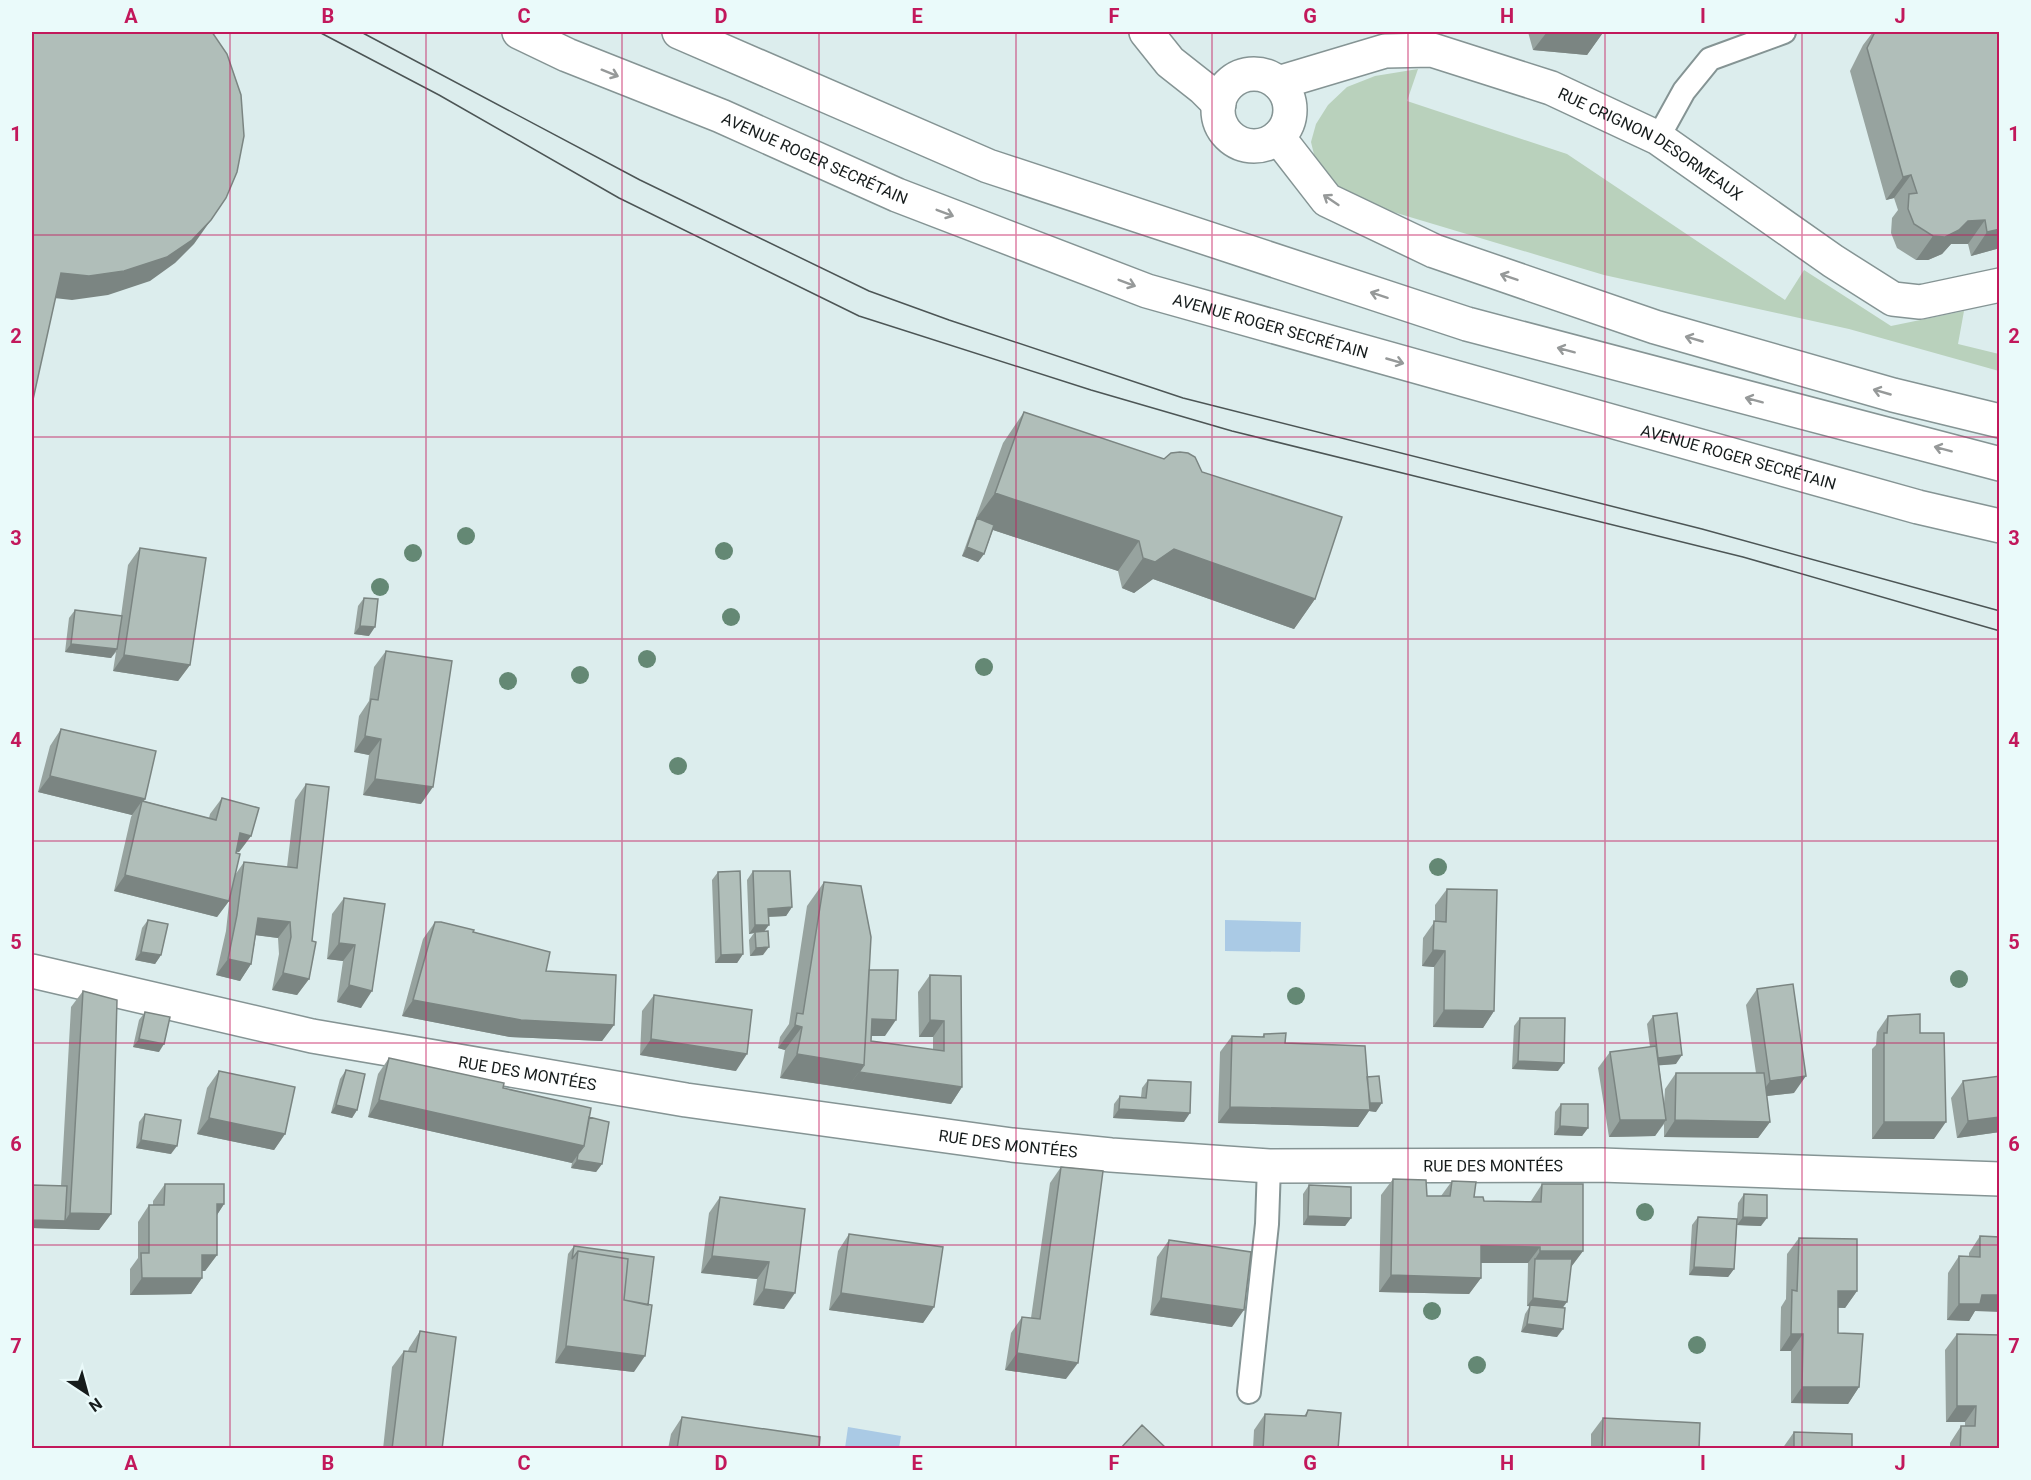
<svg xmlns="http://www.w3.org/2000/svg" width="2031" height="1480" font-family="Roboto,sans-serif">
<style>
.green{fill:#b9d1bc}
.water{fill:#aacae5}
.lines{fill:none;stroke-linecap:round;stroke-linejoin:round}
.service-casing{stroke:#859494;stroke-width:26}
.minor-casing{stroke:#859494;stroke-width:36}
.primary-casing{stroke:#859494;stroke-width:36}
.service{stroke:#fff;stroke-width:22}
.minor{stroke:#fff;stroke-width:33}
.primary{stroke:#fff;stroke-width:33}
.tram{stroke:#4c5555;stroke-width:1.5}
.tree{fill:#648874}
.wall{fill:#97a39f}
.shaded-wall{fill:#7b8582}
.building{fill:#b0beb9;stroke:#7b8582;stroke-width:1.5}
.oneway{stroke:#969999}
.grid{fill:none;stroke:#c2185b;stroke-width:1.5;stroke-opacity:0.55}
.labels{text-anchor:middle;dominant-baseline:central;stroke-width:6;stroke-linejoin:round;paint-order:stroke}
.street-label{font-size:16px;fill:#161c1c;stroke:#eafafa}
.neatline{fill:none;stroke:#c2185b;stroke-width:2}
.grid-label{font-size:20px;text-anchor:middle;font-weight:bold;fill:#c2185b}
</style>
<rect width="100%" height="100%" fill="#dceded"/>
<path class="green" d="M1418,69L1407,101L1567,154L1785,300L1804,270L1891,326L1964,311L1958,344L1999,354V371L1849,329L1604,275L1373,206L1345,196L1317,167L1311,142L1316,124L1328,105L1347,87L1375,76Z"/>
<path class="water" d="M1225,920L1301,922L1300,952L1225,951Z
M848,1427L901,1436L899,1448H845Z"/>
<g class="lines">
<defs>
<path id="service" d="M1658,138L1684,91L1710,59L1784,32
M1249,1392L1267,1224L1269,1166"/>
<g id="minor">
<path d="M1146,32L1170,62L1203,88L1219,104"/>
<circle cx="1254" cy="110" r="36"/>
<path id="s1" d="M1278,83L1385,51L1432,50L1551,88L1658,138L1833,261L1893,299L1920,302L2000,285"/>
<path id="s2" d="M32,971L312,1036L686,1100L1012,1145L1111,1155L1269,1166L1601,1165L2000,1179"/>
</g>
<g id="primary">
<path id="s3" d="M519,32L567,55L721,116L897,195L1147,291L1918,507L2000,526"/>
<path d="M679,32L988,166L1467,324L2000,464"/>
<path d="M1278,137L1327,200L1434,251L1655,327L1893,395L2000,421"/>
</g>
</defs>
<use href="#service" class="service-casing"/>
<use href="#minor" class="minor-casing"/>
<use href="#primary" class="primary-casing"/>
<use href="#service" class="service"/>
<use href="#minor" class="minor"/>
<use href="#primary" class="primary"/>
<path class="tram" d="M319,32L439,95L619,198L859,316L1091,390L1232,431L1743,557L2000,631
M361,32L640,180L869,291L949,320L1183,398L1702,529L2000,611"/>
</g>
<g class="tree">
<circle cx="466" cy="536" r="9"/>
<circle cx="724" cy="551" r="9"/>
<circle cx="413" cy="553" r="9"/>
<circle cx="380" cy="587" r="9"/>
<circle cx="731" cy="617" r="9"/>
<circle cx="647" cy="659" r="9"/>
<circle cx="984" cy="667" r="9"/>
<circle cx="580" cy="675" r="9"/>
<circle cx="508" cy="681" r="9"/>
<circle cx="678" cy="766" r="9"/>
<circle cx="1438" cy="867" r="9"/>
<circle cx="1959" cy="979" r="9"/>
<circle cx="1296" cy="996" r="9"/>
<circle cx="1645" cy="1212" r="9"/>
<circle cx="1432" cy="1311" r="9"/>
<circle cx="1697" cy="1345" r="9"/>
<circle cx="1477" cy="1365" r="9"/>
</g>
<path class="wall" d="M1528,32H1608L1602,34L1587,55L1533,50Z
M1873,32H2000V248L1971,256L1968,244H1951L1942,254L1928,260H1916L1897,248L1891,233L1892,218L1898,210L1894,198L1886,200L1850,71L1863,45Z
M1024,412L1202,472L1315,599L1294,629L1153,579L1134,593L1122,588L1118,571L993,530L984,554L978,562L962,556L1003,443Z
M140,548L190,665L178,681L113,671L116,652L111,658L65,652L69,618L75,610L121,616L128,565Z
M364,598L369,636L354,634L358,606Z
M386,651L421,804L363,795L369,755L354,752L359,716L369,701L374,667Z
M61,729L145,799L144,801L209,818L210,814L222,798L251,836L239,852H236L235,875L244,862L287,867L295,800L306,784L312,941L309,979L297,995L272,990L279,954L278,938L256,935L251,964L240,981L216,975L226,931L230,894L229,901L217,917L114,891L131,817L132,815L38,792L50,746Z
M753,871L792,907L786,916L769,917L764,932L763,955L750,956L749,940L754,933L749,934L747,880Z
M718,872L743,954L737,963H715L712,880Z
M824,882L869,970L885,1036H871V1041L933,1050V1037H919L918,992L930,975L961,976L962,1087L951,1104L780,1078L785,1050L778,1048L780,1037L789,1024L807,906Z
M1447,889L1494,1011L1483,1028L1433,1027L1434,967L1422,966L1423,938L1435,921V905Z
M344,898L385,904L361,1008L337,1002L343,961L327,959L332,914Z
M148,920L161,955L155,964L135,960L142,928Z
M435,922L473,932L546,971L614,1025L602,1041L510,1037L402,1016L423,939Z
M1757,989L1794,1093L1766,1096L1770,1122L1758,1138L1664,1137V1124L1655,1136L1609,1137L1598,1068L1610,1052L1650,1047L1647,1024L1653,1016L1676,1064L1659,1065L1664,1104L1665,1089L1676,1073H1756L1746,1005Z
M83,991L111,1214L99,1230L32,1228L61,1186L71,1007Z
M654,995L736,1071L640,1055L642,1011Z
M145,1012L159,1052L133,1047L139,1020Z
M1888,1016L1920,1033L1934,1139H1872V1049L1876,1045L1877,1032Z
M1520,1018L1558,1071L1512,1069L1514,1026Z
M1264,1034L1367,1077L1376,1112L1369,1111L1358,1127L1218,1123L1220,1052L1232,1036L1262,1037Z
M389,1058L503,1088L589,1117L602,1164L596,1172L571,1168L572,1163L368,1117L378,1074Z
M346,1070L357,1110L352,1118L331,1113L340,1079Z
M219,1071L285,1134L274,1150L197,1134L207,1088Z
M1148,1080L1184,1122L1113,1118L1114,1104L1120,1096L1141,1097L1142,1088Z
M1963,1081L2000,1132L1957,1138L1951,1098Z
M1561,1104L1588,1128L1582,1136L1554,1135L1555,1112Z
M145,1114L171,1154L136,1148L139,1122Z
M1061,1167L1066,1379L1005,1370L1011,1333L1022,1317L1031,1318L1050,1183Z
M1393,1179L1427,1196H1441L1452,1181L1474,1197L1484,1201H1531L1542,1184L1583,1251L1571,1267L1557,1337L1521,1332L1525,1314L1530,1306H1527L1528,1263H1481V1278L1469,1294L1379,1292L1381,1195Z
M165,1184L224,1204L217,1215V1255L205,1271H202V1278L191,1294L130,1295V1269L138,1258V1222L149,1205H153V1201Z
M1309,1185L1351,1218L1345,1226L1303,1225V1194Z
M1744,1194L1761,1226L1737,1225L1734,1269L1728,1277L1689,1275L1692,1225L1698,1217L1737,1219L1738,1203Z
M720,1197L805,1209L784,1309L753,1305L757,1279L701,1273L709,1213Z
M849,1234L934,1307L923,1323L829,1310L838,1251Z
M1980,1236L2000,1237L1975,1311L1969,1321L1947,1320L1948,1273L1959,1256L1969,1257V1253Z
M1799,1238L1857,1291L1845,1308H1838V1333L1859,1387L1848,1404L1791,1403V1351H1780L1781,1307L1786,1299L1787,1254Z
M1169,1240L1232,1327L1150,1315L1157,1257Z
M574,1246L634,1372L555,1363L568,1254Z
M420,1331L442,1449H383L392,1367L404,1351H408L409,1348Z
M1957,1334L2000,1449H1950V1443L1961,1426H1965V1422H1946L1945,1350Z
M1308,1410L1338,1449H1253L1254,1430L1265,1414L1304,1416Z
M682,1417L819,1449H668L671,1434Z
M1603,1418L1699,1449H1591V1434Z
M1794,1432L1852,1449H1782Z"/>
<path class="shaded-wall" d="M1547,32H1608L1602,34L1587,55L1533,50Z
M1911,175L1894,198L1886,200L1903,177Z
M211,220L194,244L175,263L150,281L108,295L72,300L45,297L61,273Z
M1985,220L1968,244H1951L1942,254L1928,260H1916L1933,236L1968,221Z
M2000,229V248L1971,256L1987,232Z
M995,493L1139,541L1118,571L975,524L977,518L973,523Z
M967,547L984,554L978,562L962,556Z
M1174,549L1315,599L1294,629L1153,579L1134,593L1122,588L1143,558Z
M360,626L375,627L369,636L354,634Z
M71,644L117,649L111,658L65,652Z
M124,655L190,665L178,681L113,671Z
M365,736L381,739L369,755L354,752Z
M50,776L145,799L142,803V801L132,815L38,792Z
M375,779L433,787L421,804L363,795Z
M240,833L251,836L239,852L229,850Z
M125,875L229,901L217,917L114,891Z
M792,907L786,916L762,917L768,909Z
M258,918L290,922L278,938L247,934Z
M755,925H769L763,933L755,932L754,933L749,934Z
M339,943L355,945L343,961L327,959Z
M769,947L763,955L750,956L756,948Z
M1433,950L1445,951L1434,967L1422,966Z
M141,952L161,955L155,964L135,960Z
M743,954L737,963H715L721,955Z
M228,959L251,964L240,981L216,975Z
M283,973L309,979L297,995L272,990Z
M349,985L372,991L361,1008L337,1002Z
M413,1000L614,1025L602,1041L510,1037L402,1016Z
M1444,1010L1494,1011L1483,1028L1433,1027Z
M872,1019L896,1020L885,1036H861Z
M930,1020L944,1021L933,1037H919Z
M795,1025L802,1027L785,1050L778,1048Z
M139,1039L164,1044L159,1052L133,1047Z
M651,1039L747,1054L736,1071L640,1055Z
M797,1054L864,1065L847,1088L780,1078Z
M1682,1055L1676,1064L1652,1066L1657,1058Z
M1518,1061L1564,1063L1558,1071L1512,1069Z
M859,1072L962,1087L951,1104L847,1088Z
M1806,1076L1794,1093L1759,1097L1770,1081Z
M379,1100L584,1146L572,1163L368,1117Z
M1370,1103H1382L1376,1112L1369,1111L1358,1127L1218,1123L1230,1107Z
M336,1105L357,1110L352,1118L331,1113Z
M1119,1109L1190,1113L1184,1122L1113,1118Z
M2000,1117V1132L1957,1138L1968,1121Z
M209,1118L285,1134L274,1150L197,1134Z
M1620,1120H1666L1655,1136L1609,1137Z
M1675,1120L1770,1122L1758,1138L1664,1137Z
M1884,1122H1946L1934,1139H1872Z
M1560,1126L1588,1128L1582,1136L1554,1135Z
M141,1140L177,1146L171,1154L136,1148Z
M577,1160L602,1164L596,1172L571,1168Z
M217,1204H224L213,1221Z
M70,1213L111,1214L99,1230L32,1228V1220L65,1221Z
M1308,1216L1351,1218L1345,1226L1303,1225Z
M1743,1217L1767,1218L1761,1226L1737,1225Z
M1481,1246L1540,1247L1528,1263H1469Z
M1540,1251H1583L1571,1267H1534L1535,1259Z
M202,1255H217L205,1271H191Z
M712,1256L769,1262L757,1279L701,1273Z
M1694,1267L1734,1269L1728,1277L1689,1275Z
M1391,1275L1481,1278L1469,1294L1379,1292Z
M142,1278H202L191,1294L130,1295Z
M764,1289L795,1293L784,1309L753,1305Z
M1838,1291H1857L1845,1308L1827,1307Z
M841,1293L934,1307L923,1323L829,1310Z
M1982,1295H2000V1312L1975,1311L1969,1321L1947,1320L1959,1304Z
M1161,1298L1244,1310L1232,1327L1150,1315Z
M1533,1298L1567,1302L1561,1310L1527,1306Z
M1527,1324L1563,1329L1557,1337L1521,1332Z
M1791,1334H1803L1791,1351H1780Z
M566,1346L645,1356L634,1372L555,1363Z
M1017,1353L1078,1363L1066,1379L1005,1370Z
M1802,1387H1859L1848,1404L1791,1403Z
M1957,1406H1976L1965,1422H1946Z"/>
<path class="building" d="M32,32H212L227,54L241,95L244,136L237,172L226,198L211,220L192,240L167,257L124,271L89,276L61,273L32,404Z
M1875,32H2000V229L1987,232L1985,220L1968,221L1959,230L1945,237L1933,236L1914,224L1908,209L1909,194L1917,193L1911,175L1903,177L1867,48Z
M1024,412L1164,459L1171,453L1180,452L1188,453L1195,457L1202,472L1342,517L1315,599L1174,549L1155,562L1143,558L1139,541L995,493Z
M977,518L994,525L984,554L967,547Z
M140,548L206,558L190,665L124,655Z
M364,598L378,599L375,627L360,626Z
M75,610L122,616L117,649L71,644Z
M386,651L452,661L433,787L375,779L381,739L365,736L371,699L378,700Z
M61,729L156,751L145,799L50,776Z
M306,784L329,787L312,941L316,942L309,979L283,973L291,937L290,922L258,918L251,964L228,959L237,915L244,862L297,868Z
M222,798L259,808L251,836L240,833L236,853L240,854L229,901L125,875L142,801L216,820Z
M740,871L743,954L721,955L718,872Z
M753,871H790L792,907L768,909L769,925H755Z
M824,882L861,886L871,937L864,1065L797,1054L802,1027L795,1025L797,1013L803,1014Z
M1447,889L1497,890L1494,1011L1444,1010L1445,951L1433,950L1434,921L1446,922Z
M344,898L385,904L372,991L349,985L355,945L339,943Z
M148,920L168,924L161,955L141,952Z
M435,922H441L474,930L473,932L550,952L546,971L616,975L614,1025L521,1020L413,1000Z
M768,931L769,947L756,948L755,932Z
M869,970H898L896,1020L872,1019L871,1041L944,1051V1021L930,1020V975L961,976L962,1087L859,1072L864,1065Z
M1793,984L1806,1076L1770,1081L1757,989Z
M83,991L117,1000L111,1214L70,1213Z
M654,995L752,1010L747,1054L651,1039Z
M145,1012L170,1017L164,1044L139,1039Z
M1677,1013L1682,1055L1658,1058L1653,1016Z
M1920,1014V1033H1944L1946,1122H1884V1033H1887L1888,1016Z
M1520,1018H1565L1564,1063L1518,1061Z
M1286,1033L1285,1043L1365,1046L1370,1110L1230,1107L1232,1036L1264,1037V1034Z
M1656,1046L1666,1120H1620L1610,1052Z
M389,1058L504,1083L503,1088L591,1108L584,1146L379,1100Z
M346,1070L365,1074L357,1110L336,1105Z
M219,1071L295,1087L285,1134L209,1118Z
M1676,1073H1764L1770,1122L1675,1120Z
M1379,1076L1382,1103H1370L1367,1077Z
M2000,1076V1117L1968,1121L1963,1081Z
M1148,1080L1191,1082L1190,1113L1119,1109L1120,1096L1146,1098Z
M1561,1104H1588V1128L1560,1126Z
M145,1114L181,1120L177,1146L141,1140Z
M589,1117L609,1122L602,1164L577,1160L578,1154L584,1146Z
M1061,1167L1103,1171L1078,1363L1017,1353L1022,1317L1040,1319Z
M1393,1179L1426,1180L1427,1196H1450L1452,1181L1476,1182L1474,1197H1483L1484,1201L1541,1202L1542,1184H1583V1251H1540V1247L1481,1246V1278L1391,1275Z
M165,1184H224V1204H217V1255H202V1278H142L141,1253H149V1205H164Z
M32,1185L67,1186L65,1221L32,1220Z
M1309,1185L1351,1187V1218L1308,1216Z
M1744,1194L1767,1195V1218L1743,1217Z
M720,1197L805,1209L795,1293L764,1289L769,1262L712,1256Z
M1698,1217L1737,1219L1734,1269L1694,1267Z
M849,1234L943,1247L934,1307L841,1293Z
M1980,1236L2000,1237V1295H1982L1980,1304H1959V1256L1980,1257Z
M1799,1238L1857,1239V1291H1838V1333L1863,1334L1859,1387H1802L1803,1334H1791L1792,1290L1797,1291Z
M1169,1240L1251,1252L1244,1310L1161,1298Z
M574,1246L654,1257L648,1305L624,1300L628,1259L578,1251L572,1259Z
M578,1251L628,1259L624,1300L652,1305L645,1356L566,1346Z
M1535,1259H1572L1567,1302L1533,1298Z
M1530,1305L1565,1308L1563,1329L1527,1324Z
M420,1331L456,1337L442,1449H392L404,1351L416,1352Z
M1957,1334L2000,1335V1449H1960L1961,1426H1975L1976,1406H1957Z
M1308,1410L1341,1413L1338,1449H1263L1265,1414L1306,1416Z
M682,1417L820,1437L819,1449H677Z
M1603,1418L1700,1423L1699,1449H1602Z
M1142,1425L1167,1449H1120Z
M1794,1432L1852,1434V1449H1794Z"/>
<defs><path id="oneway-shaft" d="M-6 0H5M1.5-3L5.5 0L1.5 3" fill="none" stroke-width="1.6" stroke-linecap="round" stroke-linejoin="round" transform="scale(1.5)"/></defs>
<g class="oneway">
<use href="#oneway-shaft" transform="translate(610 73) rotate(22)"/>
<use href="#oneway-shaft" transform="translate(1331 200) rotate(-146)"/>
<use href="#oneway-shaft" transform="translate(945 213) rotate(21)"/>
<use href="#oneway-shaft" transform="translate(1509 277) rotate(-161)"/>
<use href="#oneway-shaft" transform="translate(1127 283) rotate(21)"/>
<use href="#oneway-shaft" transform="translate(1379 295) rotate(-162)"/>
<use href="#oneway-shaft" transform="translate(1694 339) rotate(-164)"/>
<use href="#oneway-shaft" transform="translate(1566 350) rotate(-165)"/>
<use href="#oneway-shaft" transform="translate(1395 361) rotate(16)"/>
<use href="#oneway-shaft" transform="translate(1882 392) rotate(-164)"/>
<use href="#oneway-shaft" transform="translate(1754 400) rotate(-165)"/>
<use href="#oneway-shaft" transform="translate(1943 449) rotate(-165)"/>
</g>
<path class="grid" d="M230,32V1448M426,32V1448M622,32V1448M819,32V1448M1016,32V1448M1212,32V1448M1408,32V1448M1605,32V1448M1802,32V1448M32,235H2000M32,437H2000M32,639H2000M32,841H2000M32,1043H2000M32,1245H2000"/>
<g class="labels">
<g class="street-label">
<text stroke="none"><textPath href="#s1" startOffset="398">RUE CRIGNON DESORMEAUX</textPath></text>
<text stroke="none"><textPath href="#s3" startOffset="322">AVENUE ROGER SECRÉTAIN</textPath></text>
<text stroke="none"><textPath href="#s3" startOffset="808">AVENUE ROGER SECRÉTAIN</textPath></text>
<text stroke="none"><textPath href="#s3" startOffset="1294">AVENUE ROGER SECRÉTAIN</textPath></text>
<text stroke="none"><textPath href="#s2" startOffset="506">RUE DES MONTÉES</textPath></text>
<text stroke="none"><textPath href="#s2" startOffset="992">RUE DES MONTÉES</textPath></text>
<text stroke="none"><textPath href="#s2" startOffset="1478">RUE DES MONTÉES</textPath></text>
</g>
</g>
<rect width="2031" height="1480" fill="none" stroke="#eafafa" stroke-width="66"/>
<g transform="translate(87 1393) rotate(144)" stroke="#eafafa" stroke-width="4.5" paint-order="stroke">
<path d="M0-4.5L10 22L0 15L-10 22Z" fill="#161c1c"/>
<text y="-9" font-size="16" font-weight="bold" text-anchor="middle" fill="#161c1c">N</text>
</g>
<rect x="33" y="33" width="1965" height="1414" class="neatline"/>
<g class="grid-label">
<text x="131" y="23">A</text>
<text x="328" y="23">B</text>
<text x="524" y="23">C</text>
<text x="721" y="23">D</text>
<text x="917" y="23">E</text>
<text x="1114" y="23">F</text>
<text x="1310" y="23">G</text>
<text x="1507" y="23">H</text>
<text x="1703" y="23">I</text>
<text x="1900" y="23">J</text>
<text x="16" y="141">1</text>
<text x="2014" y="141">1</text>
<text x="16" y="343">2</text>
<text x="2014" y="343">2</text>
<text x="16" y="545">3</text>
<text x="2014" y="545">3</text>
<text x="16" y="747">4</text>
<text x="2014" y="747">4</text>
<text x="16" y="949">5</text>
<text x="2014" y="949">5</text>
<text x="16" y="1151">6</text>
<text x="2014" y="1151">6</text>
<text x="16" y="1353">7</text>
<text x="2014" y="1353">7</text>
<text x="131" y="1470">A</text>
<text x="328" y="1470">B</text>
<text x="524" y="1470">C</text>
<text x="721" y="1470">D</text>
<text x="917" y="1470">E</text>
<text x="1114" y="1470">F</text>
<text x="1310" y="1470">G</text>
<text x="1507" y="1470">H</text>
<text x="1703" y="1470">I</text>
<text x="1900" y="1470">J</text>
</g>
</svg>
